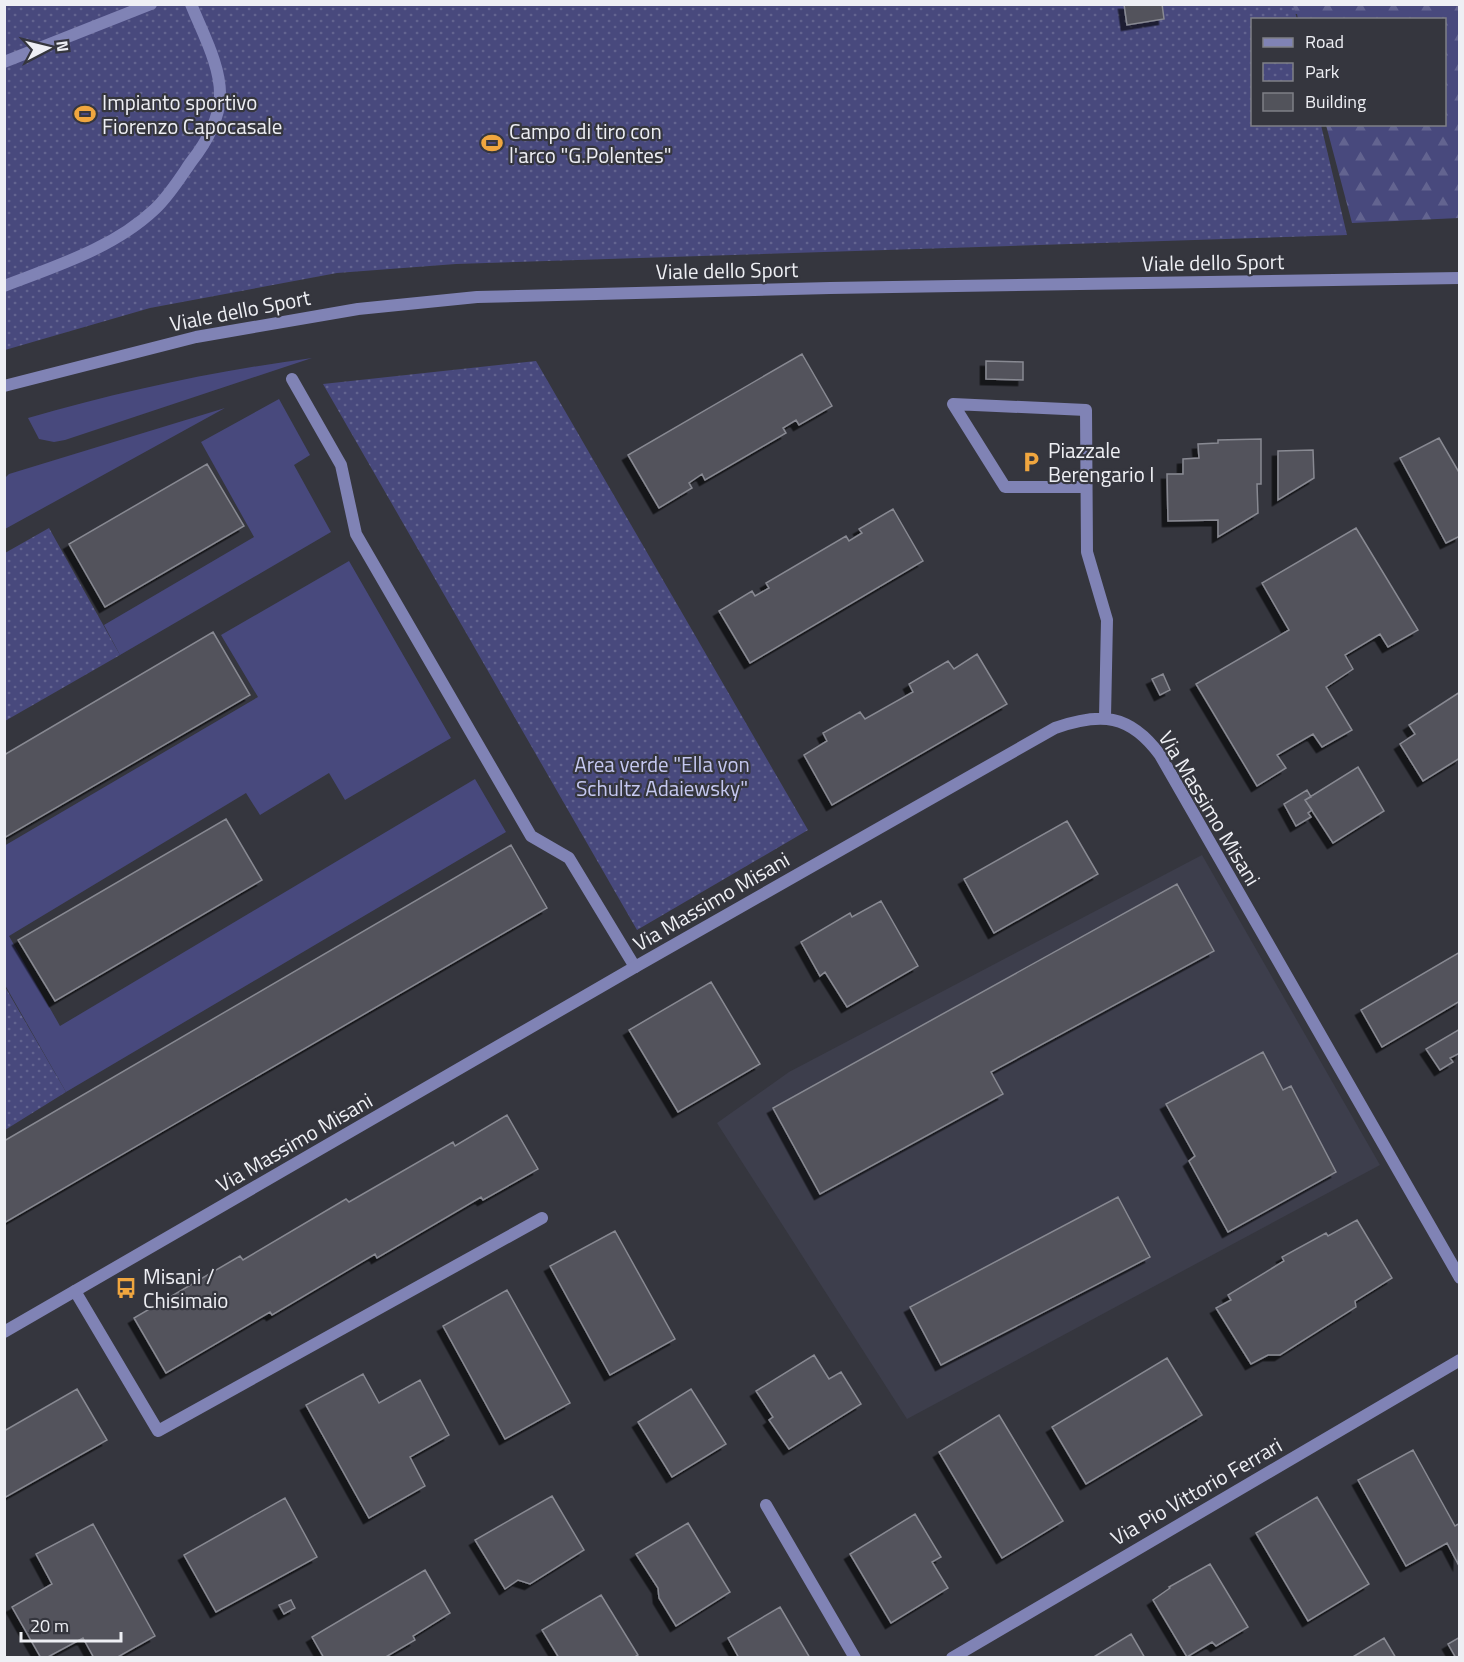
<svg xmlns="http://www.w3.org/2000/svg" width="1464" height="1662" font-family="'Titillium Web',sans-serif">
<style>
.built{fill:#3d3e4c}
.grass{fill:#48497d}
.forest{fill:url(#forest-firs)}
.park{fill:url(#park-dots)}
.building{fill:#52535b;stroke:#888992;stroke-width:1.5;filter:url(#shadow)}
.lines{fill:none;stroke-linecap:round;stroke-linejoin:round}
.service{stroke:#8083b5;stroke-width:12}
.minor{stroke:#8083b5;stroke-width:12}
.tertiary{stroke:#8083b5;stroke-width:12}
.labels{text-anchor:middle;dominant-baseline:central;stroke-width:4.5;stroke-linejoin:round;paint-order:stroke}
.poi-label{font-size:21px;fill:#eeeff4;stroke:#35363e;text-anchor:start}
.street-label{font-size:21px;fill:#eeeff4;stroke:#35363e}
.park-label{font-size:21px;fill:#c5c8f0;stroke:#35363e}
</style>
<defs>
<pattern id="forest-firs" width="22" height="20" patternUnits="userSpaceOnUse" patternTransform="scale(1.5)"><rect width="22" height="20" fill="#48497d"/><path d="M5 1l3.5 6h-7zM16 11l3.5 6h-7z" fill="#636490"/></pattern>
<pattern id="park-dots" width="8" height="8" patternUnits="userSpaceOnUse" patternTransform="scale(1.5)"><rect width="8" height="8" fill="#48497d"/><path d="M2 2h.1M6 6h.1" fill="none" stroke="#636490" stroke-width="1.8" stroke-linecap="round"/></pattern>
<filter id="shadow"><feDropShadow dx="-5.5" dy="5.5" stdDeviation="0" flood-color="#0009"/></filter>
</defs>
<rect width="100%" height="100%" fill="#35363e"/>
<path class="built" d="M1202,855L1380,1165L907,1419L717,1123L789,1072Z"/>
<path class="grass" d="M312,358L65,440L54,442L39,439L28,418C122,391 215,371 312,358Z
M279,399L310,455L294,465L331,532L120,655L104,625L254,537L201,442Z
M225,408L5,529V478L9,474Z
M349,561L451,738L345,800L329,773L260,815L246,793L9,936L60,1026L475,779L506,832L66,1092L5,985L4,846L258,697L221,635Z"/>
<path class="forest" d="M1192,5H1459V218L1352,223L1326,125L1444,124V20L1298,19L1297,14L1195,11Z"/>
<path class="park" d="M5,5H1293L1297,19L1252,20V124L1321,125L1347,235L456,264L337,273L150,308L5,350Z
M536,361L808,830L637,930L323,384Z
M49,528L120,655L5,721V553Z
M4,985L66,1092L5,1130H4Z"/>
<path class="building" d="M1124,4H1162L1164,19L1127,25Z
M802,354L832,406L799,425L796,420L783,428L786,433L705,480L702,474L689,483L692,488L659,508L628,455Z
M986,361L1023,362V380L986,379Z
M1439,438L1460,474V536L1446,543L1400,458Z
M1261,439V484H1257L1258,513L1218,537V520L1168,521L1167,474H1183V459L1199,458L1198,444L1218,443V440Z
M1313,450L1314,478L1278,500V451Z
M207,464L244,526L105,607L69,544Z
M893,509L923,561L750,663L719,611L752,591L755,596L769,588L766,583L846,536L849,541L862,533L859,529Z
M1356,528L1418,630L1388,647L1380,634L1345,655L1353,669L1326,687L1352,730L1322,747L1313,734L1277,755L1286,768L1257,786L1196,684L1289,630L1262,583Z
M213,632L250,695L4,838V755Z
M977,654L1007,704L832,805L804,755L827,741L823,733L860,712L865,719L913,692L909,684L948,661L954,669Z
M1163,674L1170,690L1160,695L1152,679Z
M1460,692V758L1423,781L1400,744L1415,734L1409,725Z
M1358,767L1384,811L1333,843L1305,800Z
M1307,790L1311,797L1305,800L1312,810L1308,813L1311,817L1296,826L1284,804Z
M226,819L262,880L55,1001L18,940Z
M1067,821L1098,874L994,933L964,879Z
M511,845L547,908L4,1223V1141Z
M1177,884L1214,951L991,1072L1003,1094L820,1194L773,1108Z
M881,901L918,966L847,1007L825,972L820,976L801,942L850,913L852,917Z
M1460,952V1001L1382,1047L1361,1010Z
M711,982L760,1064L678,1112L629,1030Z
M1460,1029V1053L1450,1058L1453,1062L1440,1070L1426,1049Z
M1263,1052L1283,1090L1291,1086L1336,1172L1228,1232L1189,1161L1195,1156L1166,1104Z
M507,1115L538,1169L483,1200L481,1197L377,1258L375,1254L272,1315L270,1312L166,1373L134,1318L240,1256L243,1260L346,1199L349,1202L453,1142L455,1146Z
M1118,1197L1150,1257L941,1365L910,1307Z
M1357,1220L1392,1278L1355,1301L1356,1307L1280,1355H1268L1251,1364L1216,1308L1231,1300L1228,1295L1284,1261L1282,1257L1326,1233L1328,1236Z
M615,1231L675,1339L610,1375L550,1266Z
M507,1290L570,1403L505,1439L443,1326Z
M814,1355L829,1379L841,1372L861,1404L789,1449L769,1420L773,1417L756,1391Z
M1167,1358L1202,1415L1086,1484L1052,1427Z
M363,1374L379,1403L420,1380L449,1435L410,1457L425,1486L369,1518L306,1405Z
M77,1389L107,1440L4,1498V1431Z
M691,1389L726,1444L672,1477L638,1422Z
M999,1415L1063,1521L1002,1558L939,1452Z
M1413,1450L1455,1526L1460,1523L1458,1564L1447,1543L1406,1566L1358,1480Z
M552,1496L584,1550L530,1584L518,1580L505,1589L475,1540Z
M1317,1497L1369,1584L1308,1621L1256,1533Z
M285,1498L317,1557L216,1612L184,1555Z
M915,1514L941,1557L932,1562L948,1588L891,1623L850,1554Z
M688,1523L730,1592L676,1626L659,1598L658,1588L636,1554Z
M93,1524L155,1636L116,1658H94L83,1638L46,1658H41L12,1607L52,1584L36,1554Z
M1210,1564L1248,1627L1216,1646L1212,1642L1187,1657L1153,1600L1170,1588L1169,1587Z
M425,1570L450,1613L413,1636L415,1640L384,1658H324L312,1637Z
M601,1595L638,1655L633,1658H559L542,1630Z
M291,1600L295,1608L284,1614L279,1605Z
M780,1607L810,1658H739L728,1638Z
M1131,1634L1145,1658H1092Z
M1460,1637V1658H1456L1448,1644Z
M1384,1638L1396,1658H1351Z"/>
<g class="lines">
<path class="service" d="M4,62L151,4
M4,286C56,266 114,248 155,209C169,196 180,178 191,162C206,143 219,121 220,96C221,66 202,32 191,4
M292,379L341,465L356,534L531,836L569,858L635,967
M75,1291L158,1431L542,1218"/>
<path class="minor" d="M1086,487H1005L953,404L1086,410L1087,552L1107,620L1105,717
M4,1332L635,967L1055,728C1101,712 1130,714 1160,755L1460,1278
M766,1505L855,1658
M952,1658L1460,1360"/>
<path class="tertiary" d="M4,386L196,337L358,309L477,297L830,288L1460,278"/>
</g>
<defs>
<symbol id="stadium-bare" viewBox="-9 -9 18 18"><path d="M0-5a6.5 5 0 1 0 0 10a6.5 5 0 1 0 0-10ZM-3.5-1.8h7v3.6h-7Z" fill="#f0a63f" stroke="#35363e" stroke-width="2.5" paint-order="stroke"/></symbol>
<symbol id="parking-bare" viewBox="-9 -9 18 18"><path d="M-3.5-5.5H1a3.5 3.5 0 0 1 0 7H-1V5.5H-3.5ZM-1-3.4V-.6H.8a1.4 1.4 0 0 0 0-2.8Z" fill="#f0a63f" stroke="#35363e" stroke-width="2.5" paint-order="stroke"/></symbol>
<symbol id="bus-bare" viewBox="-9 -9 18 18"><path d="M-5-6H5V4H4V6H2V4H-2V6H-4V4H-5ZM-3.5-4V0h7V-4ZM-3.5 1.2v1.5H-2V1.2ZM2 1.2v1.5H3.5V1.2Z" fill="#f0a63f" stroke="#35363e" stroke-width="2.5" paint-order="stroke"/></symbol>
</defs>
<g fill-rule="evenodd">
<use href="#stadium-bare" x="70" y="99" width="30" height="30"/>
<use href="#stadium-bare" x="477" y="128" width="30" height="30"/>
<use href="#parking-bare" x="1016" y="447" width="30" height="30"/>
<use href="#bus-bare" x="111" y="1273" width="30" height="30"/>
</g>
<g class="labels">
<g class="poi-label">
<text x="102" y="102">Impianto sportivo<tspan x="102" dy="24">Fiorenzo Capocasale</tspan></text>
<text x="509" y="131">Campo di tiro con<tspan x="509" dy="24">l'arco "G.Polentes"</tspan></text>
<text x="1048" y="450">Piazzale<tspan x="1048" dy="24">Berengario I</tspan></text>
<text x="143" y="1276">Misani /<tspan x="143" dy="24">Chisimaio</tspan></text>
</g>
<g class="street-label">
<text transform="translate(1213 262) rotate(-1)">Viale dello Sport</text>
<text transform="translate(727 270) rotate(-1)">Viale dello Sport</text>
<text transform="translate(240 310) rotate(-11)">Viale dello Sport</text>
<text transform="translate(1210 808) rotate(59)">Via Massimo Misani</text>
<text transform="translate(711 901) rotate(-30)">Via Massimo Misani</text>
<text transform="translate(294 1142) rotate(-30)">Via Massimo Misani</text>
<text transform="translate(1196 1491) rotate(-30)">Via Pio Vittorio Ferrari</text>
</g>
<g class="park-label">
<text x="662" y="764">Area verde "Ella von<tspan x="662" dy="24">Schultz Adaiewsky"</tspan></text>
</g>
</g>
<rect width="1464" height="1662" fill="none" stroke="#eeeff4" stroke-width="12"/>
<rect x="1251" y="18" width="195" height="108" fill="#35363e" stroke="#7f8087" stroke-width="1.5"/>
<rect x="1263" y="38" width="30" height="9" fill="#8083b5" stroke="#7f8087" stroke-width="1.5"/>
<text x="1305" y="48" font-size="18" fill="#eeeff4">Road</text>
<rect x="1263" y="63" width="30" height="18" fill="url(#park-dots)" stroke="#7f8087" stroke-width="1.5"/>
<text x="1305" y="78" font-size="18" fill="#eeeff4">Park</text>
<rect x="1263" y="93" width="30" height="18" fill="#52535b" stroke="#7f8087" stroke-width="1.5"/>
<text x="1305" y="108" font-size="18" fill="#eeeff4">Building</text>
<g transform="translate(48 48) rotate(83)" stroke="#35363e" stroke-width="4.5" paint-order="stroke">
<path d="M0-4.5L10 22L0 15L-10 22Z" fill="#eeeff4"/>
<text y="-9" font-size="16" font-weight="bold" text-anchor="middle" fill="#eeeff4">N</text>
</g>
<path d="M21 1632v9h100v-9" fill="none" stroke="#eeeff4" stroke-width="3"/>
<text x="30" y="1632" font-size="18" fill="#eeeff4" stroke="#35363e" stroke-width="4.5" paint-order="stroke">20 m</text>
</svg>
